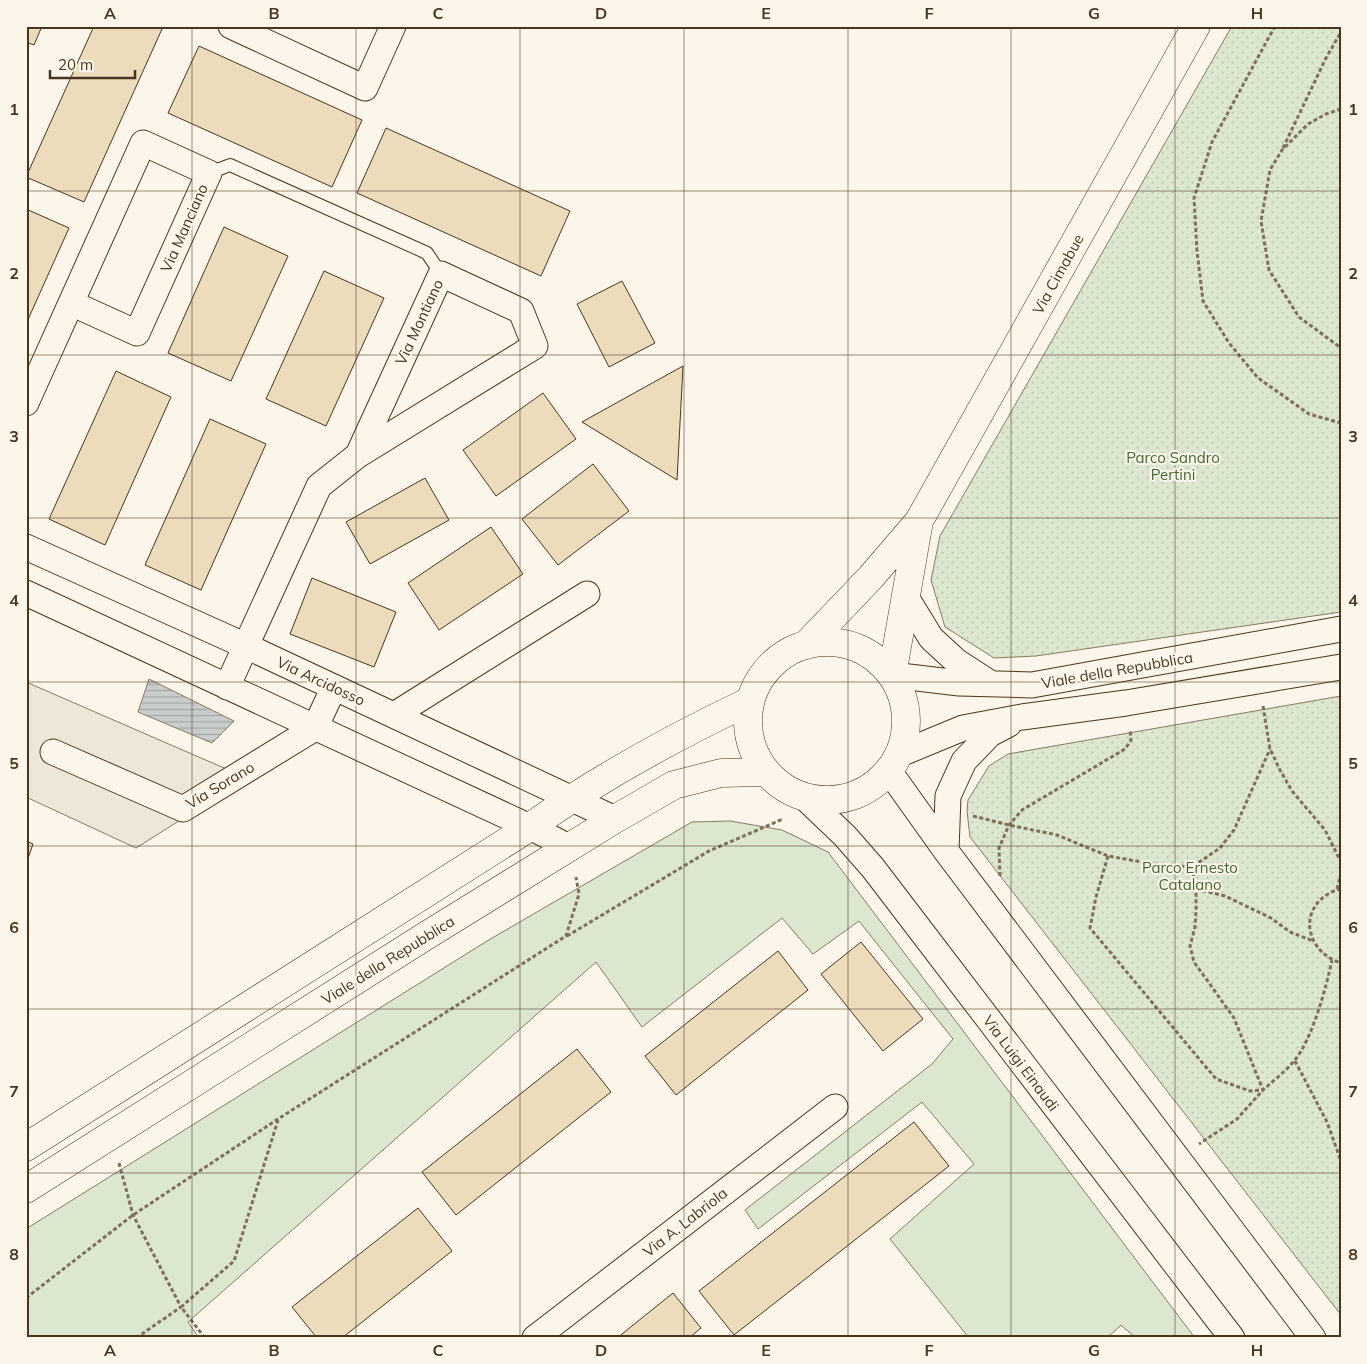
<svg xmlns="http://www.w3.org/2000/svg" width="1367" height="1364" font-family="Mulish,sans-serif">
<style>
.grass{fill:#dce7d0;stroke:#887966}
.park{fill:url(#park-dots);stroke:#887966}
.parking{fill:#ede7d9;stroke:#887966}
.water{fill:url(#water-rules);stroke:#887966}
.building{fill:#ecdcbc;stroke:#4a3520}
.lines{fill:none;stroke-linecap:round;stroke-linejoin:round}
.service-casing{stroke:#4a3520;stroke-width:14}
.minor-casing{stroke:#4a3520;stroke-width:27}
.secondary-casing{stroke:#4a3520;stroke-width:29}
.path{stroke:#7f6f5c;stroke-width:3;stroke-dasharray:4 2.5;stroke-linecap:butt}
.service{stroke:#fbf6e9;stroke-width:12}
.minor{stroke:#fbf6e9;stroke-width:25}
.secondary{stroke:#fbf6e9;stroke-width:28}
.grid{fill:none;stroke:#4a3520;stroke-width:1;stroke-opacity:0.55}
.labels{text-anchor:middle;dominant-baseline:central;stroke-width:4;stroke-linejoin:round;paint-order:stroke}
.street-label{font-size:15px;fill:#4a3520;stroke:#fbf6e9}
.park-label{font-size:15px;fill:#436837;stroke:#fbf6e9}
.neatline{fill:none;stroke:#4a3520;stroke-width:2}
.grid-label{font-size:16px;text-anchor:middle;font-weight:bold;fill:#4a3520}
</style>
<defs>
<pattern id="park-dots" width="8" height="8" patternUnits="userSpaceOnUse" patternTransform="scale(1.25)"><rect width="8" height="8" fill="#dce7d0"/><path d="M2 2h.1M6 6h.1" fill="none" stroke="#bec7b2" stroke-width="1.8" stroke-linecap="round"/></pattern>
<pattern id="water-rules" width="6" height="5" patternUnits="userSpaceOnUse" patternTransform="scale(1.25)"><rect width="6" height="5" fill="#c9cecd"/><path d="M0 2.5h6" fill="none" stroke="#a5a8a6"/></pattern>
</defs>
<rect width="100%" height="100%" fill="#fbf6e9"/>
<path class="grass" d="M730,821L782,830L828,852L1195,1338H1136L1121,1325L1107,1338H969L890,1239L974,1164L922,1102L758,1229L745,1210L932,1064L953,1039L859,921L813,954L782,918L642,1027L596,962L188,1322L199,1338H26V1229L487,941L692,822Z"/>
<path class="park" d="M1232,26H1341V612L1036,656L994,658L945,627L931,580L940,536Z
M1341,696V1315L970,837L967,811L968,800L989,766L1008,754Z"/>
<path class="parking" d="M26,682L247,778L136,848L26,797Z"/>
<path class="water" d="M149,679L234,721L212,743L138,712Z"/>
<path class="building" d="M26,26H42L34,45L26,42Z
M94,26H155L162,29L84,202L26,177Z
M199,46L362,120L332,187L168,113Z
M386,128L570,211L541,276L357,193Z
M26,209L69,228L26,324Z
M224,227L288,256L231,381L168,353Z
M324,271L384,298L326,426L266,399Z
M622,281L655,343L609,367L577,304Z
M683,366L677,480L582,422Z
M116,371L171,397L105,545L49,519Z
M543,393L576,439L496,496L463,450Z
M210,419L266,444L201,590L145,565Z
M593,464L629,511L558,565L522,519Z
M425,478L449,520L370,564L346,522Z
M491,527L523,574L439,630L408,583Z
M312,578L396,612L374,667L290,634Z
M26,841L33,844L26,864Z
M861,942L923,1019L883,1051L821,974Z
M778,951L808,990L676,1095L645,1056Z
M577,1049L611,1092L456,1215L422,1172Z
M914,1122L949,1166L734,1335L699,1291Z
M418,1208L452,1251L342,1338H317L292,1307Z
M673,1293L701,1328L689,1338H617Z"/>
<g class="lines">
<defs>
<path id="service" d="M209,173L230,165L427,253L441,274"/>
<path id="minor" d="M231,26L365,88L393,26
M26,403L143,143L209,173L137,333L71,303
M26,547L246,646L615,819
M26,593L530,827L569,847
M906,597L931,638L956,661L990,683
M892,675L959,683L1032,685L1341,629
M227,687L319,486L358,455L535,346L521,311L441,274L358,455
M394,715L587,594
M53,752L183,809L315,728L334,687
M900,754L963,728L1022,717L1126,703L1341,667
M889,771L946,851L1313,1338
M802,795L845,836L873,868L1232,1338
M946,851L948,796L964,761L990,734L1009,724
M535,1338L835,1107"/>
<path id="secondary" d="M748 721a79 79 0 1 1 158 0a79 79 0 1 1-158 0Z
M806,645L871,577L919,521L1196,26
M892,675L919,521
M26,1147L530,827C599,778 674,737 750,701
M26,1189L424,937L615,819L674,785L721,773L766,772"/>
</defs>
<use href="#service" class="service-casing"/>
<use href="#minor" class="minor-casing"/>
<use href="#secondary" class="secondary-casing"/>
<path class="path" d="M1275,26L1212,142L1194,198L1197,251L1203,301L1229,343L1258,378L1309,414L1341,423
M1341,109L1326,114L1308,124L1282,150L1270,170L1261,221L1269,270L1299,317L1341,348
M1283,148L1326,58L1341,32
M1263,706L1270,749L1280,770L1292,791L1325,830L1341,862
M973,816L1009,825L1057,835L1108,856L1153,864L1192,867L1220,848L1234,830L1270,749
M1108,856L1096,897L1090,928L1216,1079L1250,1091L1263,1090C1273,1081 1285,1072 1294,1061C1312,1040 1326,988 1332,960
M1192,867L1196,889V912L1195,927L1190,946L1194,962L1234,1018L1263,1090L1237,1119L1199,1144
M1000,876L999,848L1009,825L1022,810L1125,749L1131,740L1130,730
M1196,889L1225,896L1271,918L1290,932L1313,941
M1337,889L1341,873
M1341,889C1333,890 1326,895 1320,900C1298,923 1314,955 1341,963
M567,936L709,851L783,819
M1295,1061L1327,1122L1341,1161
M119,1163L133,1215L181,1307L136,1338
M26,1298L133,1215L278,1119L566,936L579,894L576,877
M205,1338L181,1307L234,1261L278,1120"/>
<use href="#service" class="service"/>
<use href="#minor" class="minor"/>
<use href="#secondary" class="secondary"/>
</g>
<path class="grid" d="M192,26V1338M356,26V1338M520,26V1338M684,26V1338M848,26V1338M1011,26V1338M1175,26V1338M26,191H1341M26,355H1341M26,518H1341M26,682H1341M26,846H1341M26,1009H1341M26,1173H1341"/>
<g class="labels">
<g class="street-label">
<text transform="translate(184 228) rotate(-66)">Via Manciano</text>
<text transform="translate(1058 274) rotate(-61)">Via Cimabue</text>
<text transform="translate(419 322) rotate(-65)">Via Montiano</text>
<text transform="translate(1117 670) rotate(-10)">Viale della Repubblica</text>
<text transform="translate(321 681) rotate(25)">Via Arcidosso</text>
<text transform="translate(220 785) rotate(-31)">Via Sorano</text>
<text transform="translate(388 960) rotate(-32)">Viale della Repubblica</text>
<text transform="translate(1021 1063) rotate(53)">Via Luigi Einaudi</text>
<text transform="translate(685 1222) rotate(-38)">Via A. Labriola</text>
</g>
<g class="park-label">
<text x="1173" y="457">Parco Sandro<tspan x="1173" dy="17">Pertini</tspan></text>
<text x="1190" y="867">Parco Ernesto<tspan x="1190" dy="17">Catalano</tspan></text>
</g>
</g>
<rect width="1367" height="1364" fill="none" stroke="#fbf6e9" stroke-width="55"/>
<path d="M50 70v8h85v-8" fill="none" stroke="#4a3520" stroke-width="2.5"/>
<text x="58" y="70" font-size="15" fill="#4a3520" stroke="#fbf6e9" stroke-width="4" paint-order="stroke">20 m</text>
<rect x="28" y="28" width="1312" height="1308" class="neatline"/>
<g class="grid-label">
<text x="110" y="19">A</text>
<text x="274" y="19">B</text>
<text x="438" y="19">C</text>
<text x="601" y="19">D</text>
<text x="766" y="19">E</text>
<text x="929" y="19">F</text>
<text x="1094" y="19">G</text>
<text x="1257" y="19">H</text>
<text x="14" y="115">1</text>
<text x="1353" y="115">1</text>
<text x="14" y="279">2</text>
<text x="1353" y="279">2</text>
<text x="14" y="442">3</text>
<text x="1353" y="442">3</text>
<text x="14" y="606">4</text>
<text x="1353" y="606">4</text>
<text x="14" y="769">5</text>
<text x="1353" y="769">5</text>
<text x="14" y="933">6</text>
<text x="1353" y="933">6</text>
<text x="14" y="1097">7</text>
<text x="1353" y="1097">7</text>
<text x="14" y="1260">8</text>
<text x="1353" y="1260">8</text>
<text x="110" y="1356">A</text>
<text x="274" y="1356">B</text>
<text x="438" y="1356">C</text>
<text x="601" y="1356">D</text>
<text x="766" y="1356">E</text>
<text x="929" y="1356">F</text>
<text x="1094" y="1356">G</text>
<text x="1257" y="1356">H</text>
</g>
</svg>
